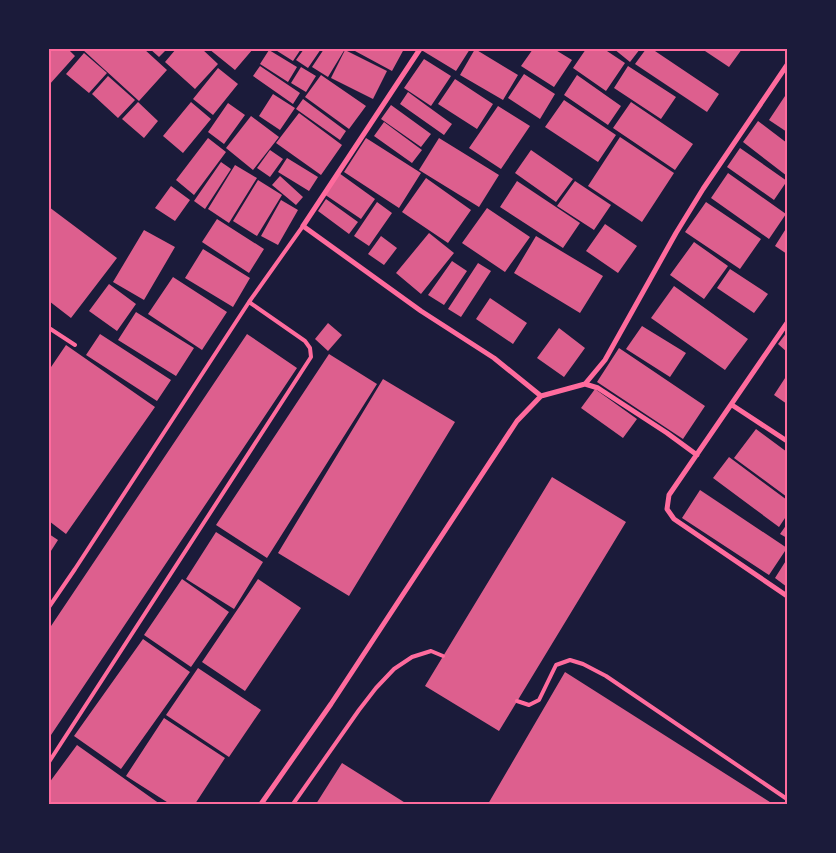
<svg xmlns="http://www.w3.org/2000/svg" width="836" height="853" font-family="'DM Sans',sans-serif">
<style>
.building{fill:#dd5f8e}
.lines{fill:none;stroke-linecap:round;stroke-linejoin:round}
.service{stroke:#ff6b9d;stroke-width:4}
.minor{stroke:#ff6b9d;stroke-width:5}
.neatline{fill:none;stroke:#ff6b9d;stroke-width:2}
</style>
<rect width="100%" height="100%" fill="#1b1b3a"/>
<path class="building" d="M49,49H68L75,56L49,85Z
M82,49H144L167,70L139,101Z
M150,49H167L159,57Z
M176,49H202L218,64L195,89L165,62Z
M209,49H253L235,70Z
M274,49H301L293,61Z
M304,49H321L308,68L296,60Z
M324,49H345L328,77L312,67Z
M356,49H404L392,71L355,51Z
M425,49H470L456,71L423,51Z
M475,49L518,75L503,100L460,75Z
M533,49H554L572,60L554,87L521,66Z
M586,49H604L625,63L606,91L573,68Z
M614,49H640L630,62Z
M646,49H652L719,94L707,112L635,64Z
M702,49H742L729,67Z
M269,50L297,67L288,82L260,64Z
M345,50L387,71L373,99L331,78Z
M84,53L107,73L89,93L66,74Z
M424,59L451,76L431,106L404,88Z
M260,66L300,93L293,104L253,76Z
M628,66L676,97L661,119L614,88Z
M301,67L316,76L306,92L291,83Z
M218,68L238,84L213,115L193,99Z
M524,74L555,94L540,119L508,98Z
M321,75L366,106L349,129L305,97Z
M577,75L621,106L608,125L564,95Z
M108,76L135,100L118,118L92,94Z
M455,79L493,104L477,129L438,104Z
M408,92L452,124L444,135L400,104Z
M787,93V132L769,120Z
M273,94L295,108L280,130L259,116Z
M303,99L346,131L340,140L296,109Z
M564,100L616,135L598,162L545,127Z
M138,102L158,121L144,138L122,119Z
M191,102L211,119L183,153L163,136Z
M631,102L693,144L675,170L613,128Z
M228,103L245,115L224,144L208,132Z
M391,105L431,134L421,147L381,119Z
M498,106L530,126L501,169L469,148Z
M299,113L342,145L321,175L276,143Z
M251,116L279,137L253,170L226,148Z
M758,121L787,143V176L743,142Z
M384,122L422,150L412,163L374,136Z
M620,137L674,173L642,222L588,186Z
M208,138L226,152L194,195L176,180Z
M366,138L421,173L399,208L344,172Z
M439,138L499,175L479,207L419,170Z
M740,148L787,181L774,200L727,167Z
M270,150L283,159L270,177L257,168Z
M531,150L573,179L556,202L515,173Z
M287,158L318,177L309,191L278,172Z
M221,162L231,169L205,209L194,201Z
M235,165L257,178L229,223L208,209Z
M339,173L375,199L361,219L324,194Z
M728,173L786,214L769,239L711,198Z
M280,176L303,197L296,205L272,185Z
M426,178L471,210L448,243L402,212Z
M258,180L282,195L257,236L233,221Z
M517,181L580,223L563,248L500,207Z
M575,181L611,205L594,230L557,206Z
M171,186L190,200L175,221L155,208Z
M326,199L358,222L349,234L318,211Z
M281,200L298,210L278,245L261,236Z
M377,202L392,213L369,246L354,236Z
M706,202L761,239L740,269L685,232Z
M49,207L117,258L71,318L49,301Z
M487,208L530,237L505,272L462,243Z
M217,219L264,249L249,273L202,242Z
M605,224L637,246L618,273L586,251Z
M787,227V254L775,246Z
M144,230L175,247L144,300L113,282Z
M429,233L454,253L421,294L396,273Z
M381,236L397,248L384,265L368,254Z
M536,236L603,276L580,313L514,273Z
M694,242L728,266L704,299L670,275Z
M203,249L250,278L233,307L185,278Z
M452,261L467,271L444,305L428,295Z
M478,263L491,271L461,317L448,309Z
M730,269L768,294L754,313L717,288Z
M173,277L227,312L202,350L148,314Z
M109,284L136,304L117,331L89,311Z
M674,286L748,339L725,370L651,318Z
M490,298L527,323L513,344L476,319Z
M136,312L194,348L176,376L118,340Z
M328,323L342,335L328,351L315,339Z
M642,326L686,353L670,377L626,349Z
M559,328L585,348L564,377L537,358Z
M787,332V352L778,344Z
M100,334L171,380L157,401L86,355Z
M247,334L297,368L49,738V629Z
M66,345L155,407L66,534L49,521V370Z
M619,348L705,406L683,439L597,382Z
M329,354L377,384L267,558L216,525Z
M787,375V404L774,395Z
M383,379L455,422L349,596L278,553Z
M595,389L637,419L623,438L581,408Z
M756,429L787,452V497L734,458Z
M729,457L787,500V515L779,527L713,478Z
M552,477L626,522L499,731L425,686Z
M700,490L787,548L769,575L682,518Z
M787,524V538L780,534Z
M216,532L263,562L234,609L186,579Z
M49,534L58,540L49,554Z
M787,559V587L775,578Z
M182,579L229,612L191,667L144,635Z
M258,579L301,608L245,691L202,662Z
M143,639L190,672L121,769L74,736Z
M198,668L261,710L229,757L166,715Z
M565,672L773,804H488Z
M164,718L225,758L195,804H170L126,776Z
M77,745L160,804H49V783Z
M342,763L407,804H316Z"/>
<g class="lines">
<path class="service" d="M49,328L75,345
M49,607L75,569L249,302L303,226
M517,701L529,705L539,700L556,665L570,660L583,664L606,676L787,799
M49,762L311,357L310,348L305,341L249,302
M293,804L359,710L376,688L394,669L412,657L431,651L443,656"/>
<path class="minor" d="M420,49L303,226L421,311L494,358L541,396
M787,323L669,495L667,509L674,519L787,596
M585,384L598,388L667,433L697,455
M732,405L787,441
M261,804L331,704L517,421L541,396L585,384L605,360L676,233L703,189L787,65"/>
</g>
<rect width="836" height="853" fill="none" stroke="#1b1b3a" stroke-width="100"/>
<rect x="50" y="50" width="736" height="753" class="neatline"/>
</svg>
